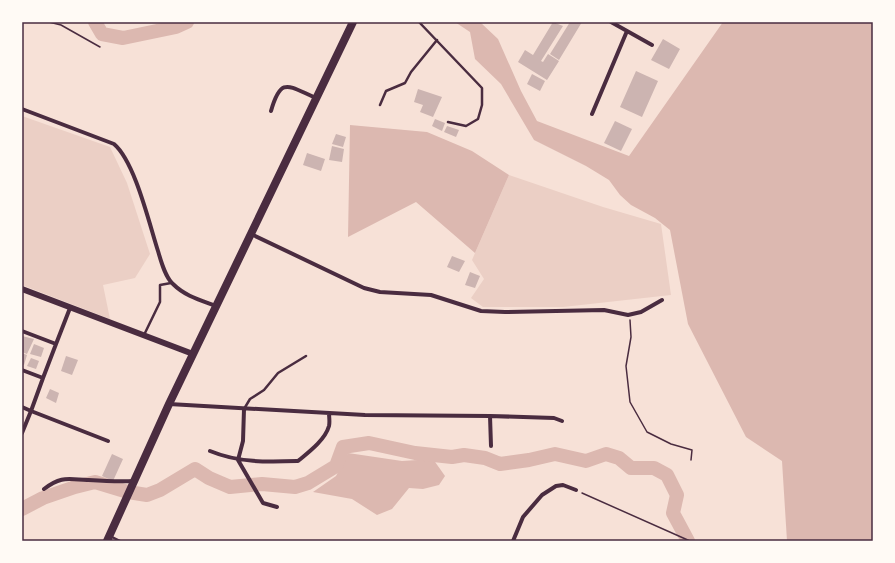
<svg xmlns="http://www.w3.org/2000/svg" width="895" height="563" font-family="'IBM Plex Serif',serif">
<style>
.green{fill:#ebcfc5}
.water{fill:#dcb8b0}
.lines{fill:none;stroke-linecap:round;stroke-linejoin:round}
.river{stroke:#dcb8b0;stroke-width:14}
.building{fill:#ccb4b1}
.path{stroke:#4a2c40;stroke-width:1.5}
.service{stroke:#4a2c40;stroke-width:2.5}
.minor{stroke:#4a2c40;stroke-width:4}
.tertiary{stroke:#4a2c40;stroke-width:6}
.primary{stroke:#4a2c40;stroke-width:8}
.neatline{fill:none;stroke:#4a2c40;stroke-width:1.5}
</style>
<rect width="100%" height="100%" fill="#f7e1d7"/>
<path class="green" d="M22,116L110,147L127,183L150,254L135,278L103,285L110,319L22,285Z
M509,175L603,207L661,224L671,295L563,307H483L471,298L484,279L472,260Z"/>
<path class="water" d="M455,22H480L498,39L521,91L537,121L629,156L723,22H873V541H787L782,461L746,437L688,324L670,230L655,218L631,205L620,195L609,180L586,166L534,140L501,84L475,59L470,32Z
M350,125L427,132L472,151L509,175L475,253L416,202L348,237Z
M348,453L402,461L433,459L445,476L439,485L423,489L409,488L392,509L377,515L352,499L313,492L336,476Z"/>
<g class="lines">
<path class="river" d="M95,22L102,34L123,38L176,27L187,22
M22,509L43,498L75,487L95,482L128,492L147,495L160,490L195,469L209,478L230,487L262,484L295,487L308,483L336,466L343,447L369,443L415,453L452,457L464,455L485,458L500,464L529,460L555,454L586,461L606,454L619,458L631,468H654L667,475L677,495L673,513L688,541"/>
</g>
<path class="building" d="M553,22L563,26L541,61L543,62L548,54L559,61L547,80L518,62L525,50L533,55Z
M570,22H582L559,60L550,54Z
M663,39L680,49L669,69L651,60Z
M636,71L658,81L642,117L620,107Z
M532,74L545,81L540,91L527,84Z
M418,89L442,97L433,117L420,112L423,105L414,102Z
M435,119L445,123L442,131L432,126Z
M615,121L632,129L621,151L604,143Z
M447,126L459,130L456,137L444,132Z
M336,134L346,137L343,147L332,144Z
M332,146L344,149L342,162L329,160Z
M307,153L325,159L321,171L303,165Z
M452,256L465,261L459,272L447,267Z
M470,272L480,276L475,288L465,285Z
M22,336L34,339L27,354L22,352Z
M34,344L44,348L41,357L30,354Z
M22,353L27,355L24,365L22,364Z
M66,356L78,360L72,375L61,371Z
M31,358L39,361L36,369L27,366Z
M50,389L59,393L56,403L46,398Z
M112,454L123,459L113,481L102,476Z"/>
<g class="lines">
<path class="path" d="M49,22L61,25L100,47
M630,320L631,337L626,366L630,402L647,432L671,444L692,450L691,460
M582,493L690,541"/>
<path class="service" d="M419,22L482,88V105L478,119L466,126L448,122
M380,105L386,91L405,83L411,72L437,40
M144,335L160,302V285L171,283
M244,409L250,399L264,390L278,373L306,356
M110,536L120,541"/>
<path class="minor" d="M611,22L652,45
M22,109L114,144C135,162 149,223 158,251C161,261 165,277 173,284C185,296 200,300 216,306
M271,111C281,76 288,86 316,98
M592,114L627,31
M251,234L364,288L380,292L431,295L481,311L505,312L604,310L628,315L641,312L662,300
M22,331L56,344L70,308
M22,370L43,378L56,344
M169,404L365,415L490,416L491,446
M22,407L31,411L43,378
M244,409L243,441L238,460L263,503L277,507
M490,416L554,418L562,421
M22,433L31,411L108,441
M210,451C239,463 267,462 298,461C309,452 325,440 329,426C330,422 329,417 329,413
M44,489C61,476 67,479 87,480C103,481 118,482 134,481
M513,541L523,517L542,495L556,486L563,485L576,490"/>
<path class="tertiary" d="M22,289L193,354"/>
<path class="primary" d="M107,541L169,404L353,22"/>
</g>
<rect width="895" height="563" fill="none" stroke="#fffaf5" stroke-width="46"/>
<rect x="23" y="23" width="849" height="517" class="neatline"/>
</svg>
